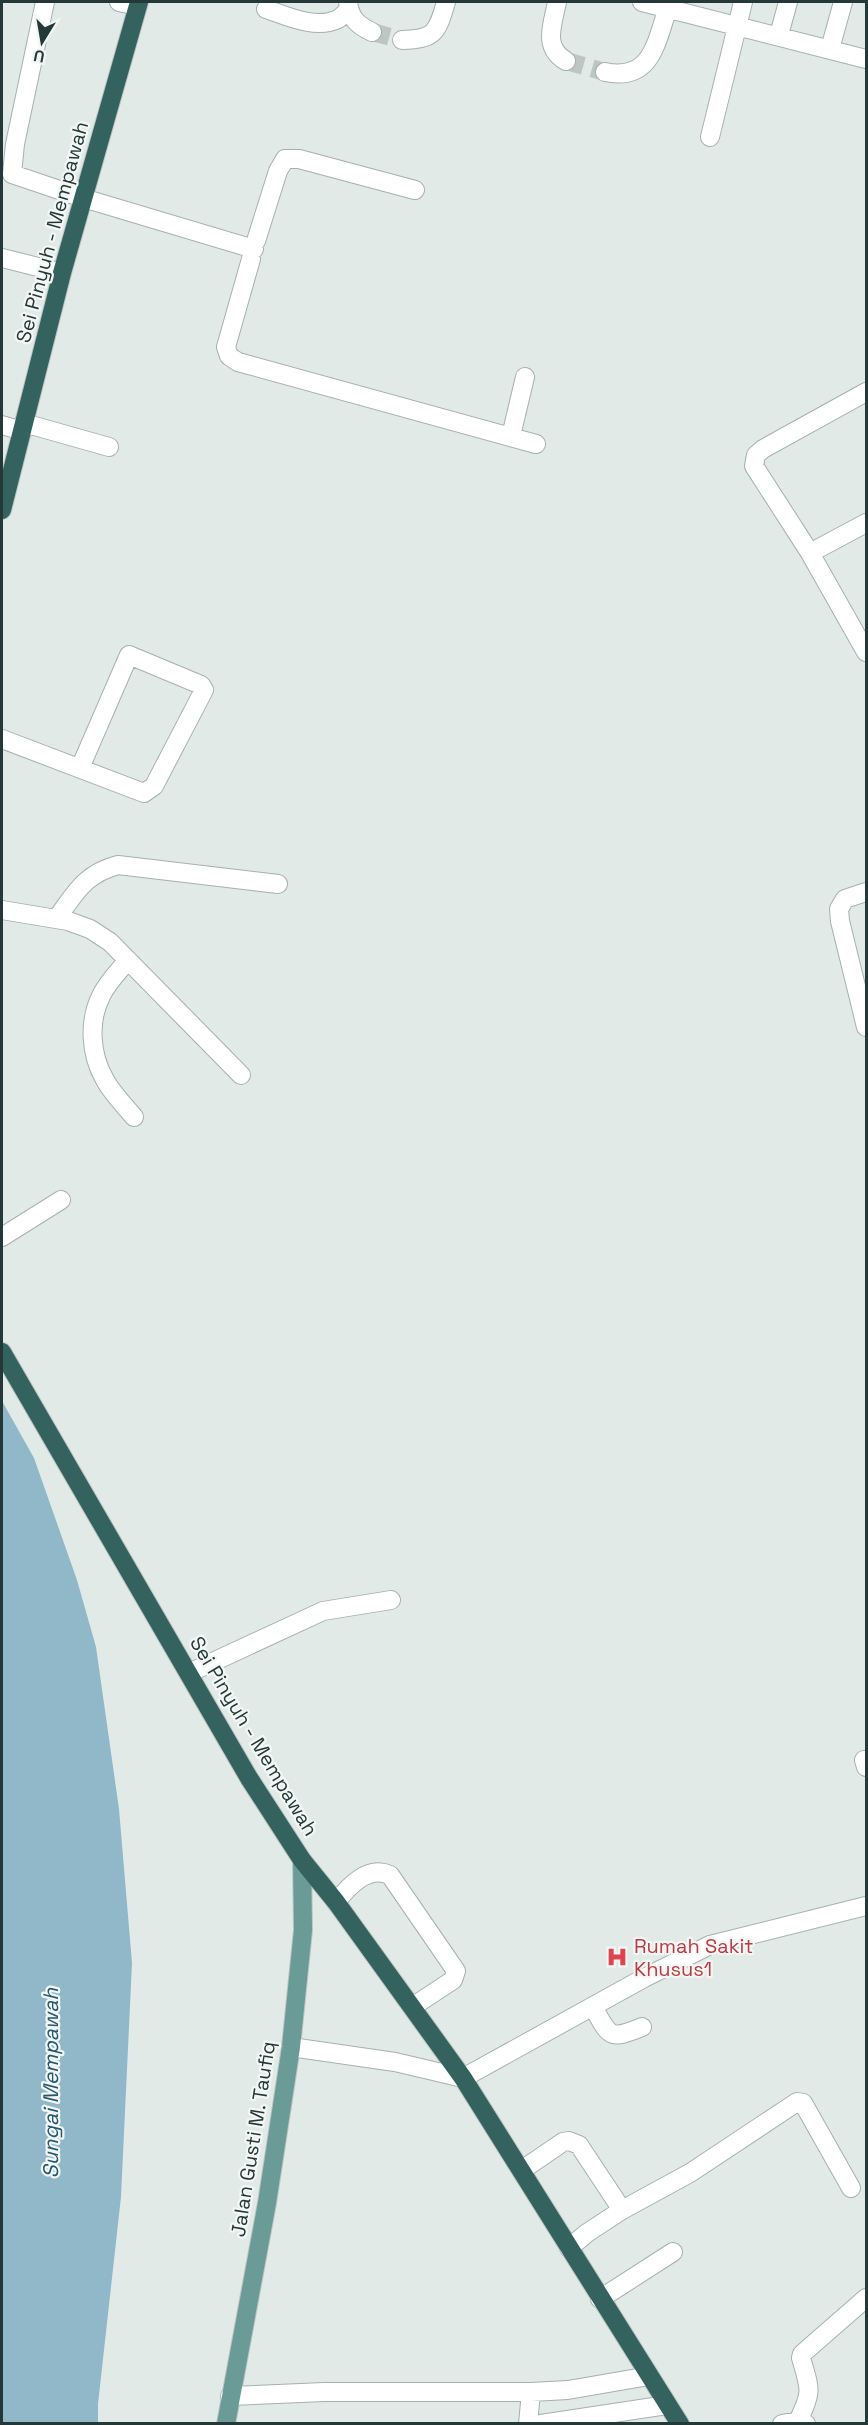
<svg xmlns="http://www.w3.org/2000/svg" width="868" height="2425" font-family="'Space Grotesk',sans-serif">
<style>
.water{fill:#90b8c9}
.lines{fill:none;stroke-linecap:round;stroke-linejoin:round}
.minor-tunnel{stroke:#bcc7c5;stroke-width:18;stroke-dasharray:18 9;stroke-linecap:butt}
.minor-casing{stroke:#a5b1af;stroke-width:20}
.major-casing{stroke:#bdc4c3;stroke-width:20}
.highway-casing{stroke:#bdc4c3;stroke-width:20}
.minor{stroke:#fff;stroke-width:18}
.major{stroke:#6b9b96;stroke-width:18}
.highway{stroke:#33625f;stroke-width:18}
.labels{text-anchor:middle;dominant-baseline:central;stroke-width:4.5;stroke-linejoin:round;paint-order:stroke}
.street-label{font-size:20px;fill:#243937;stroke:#f2f7f5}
.health-label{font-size:20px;fill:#be3a42;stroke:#f2f7f5;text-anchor:start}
.water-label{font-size:21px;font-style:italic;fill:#25576e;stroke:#f2f7f5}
</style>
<rect width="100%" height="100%" fill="#e2eae8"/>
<path class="water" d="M2,1401L34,1458L77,1580L96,1647L119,1809L132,1963L121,2197L98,2404V2423H2Z"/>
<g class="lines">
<path class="minor-tunnel" d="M372,32L402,40
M566,61L605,72"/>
<defs>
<path id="minor" d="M45,2L15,144L12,174L83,198L254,249
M119,2L137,6
M348,2C350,18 357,25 372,32
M557,2C553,24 542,47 566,61
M642,2L866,59
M266,9C287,16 316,30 338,19C342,17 346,12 349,9
M779,35L788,2
M402,40C435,39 437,33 446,2
M830,49L843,2
M605,72C652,82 656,42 668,8
M710,137L743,2
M256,241L278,171L285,159H299L415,190
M2,258L62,273
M251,259L226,347L229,356L238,362L536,444
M866,392L763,449L756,455L754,466L810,553L866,652
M24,423L109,447
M2,425L22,431
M511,436L525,377
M810,553L866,523
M2,739L144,793L154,786L204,690L201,685L129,655L80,768
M866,892L845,899L839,909L840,921L866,1027
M2,910L68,921L90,929L110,942L241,1075
M56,919C76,893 84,874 118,865L278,884
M128,960C119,971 108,982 102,994C88,1020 90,1054 105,1080C112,1093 124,1105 134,1117
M2,1237L61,1200
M189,1673L323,1611L391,1600
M864,1760L866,1767
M336,1902C349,1886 368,1865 390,1875L456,1971L453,1980L412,2007
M593,2007C610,2036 608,2041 642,2027
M291,2047L395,2062L463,2078L644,1978L710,1945L866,1906
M522,2170L563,2142L569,2141L579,2145L622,2210L587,2233L569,2248
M622,2210L690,2173L797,2102L803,2103L851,2188
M600,2299L673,2252
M230,2396L324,2392H531L568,2390L649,2376
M798,2421C813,2391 810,2389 801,2358L802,2354L866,2298
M528,2424L531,2392
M541,2424L667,2405
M782,2424L798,2421L806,2424"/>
<path id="major" d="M226,2424L267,2203L291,2047L303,1930L302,1860"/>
<path id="highway" d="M2,510L62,273L139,2
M2,1352L249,1778L302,1860L336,1902L463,2078L680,2424"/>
</defs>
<use href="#minor" class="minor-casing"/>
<use href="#major" class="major-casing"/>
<use href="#highway" class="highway-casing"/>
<use href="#minor" class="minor"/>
<use href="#major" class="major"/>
<use href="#highway" class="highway"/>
</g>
<defs>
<symbol id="hospital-bare" viewBox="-9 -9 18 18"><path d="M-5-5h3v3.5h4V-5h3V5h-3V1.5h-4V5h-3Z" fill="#e0444e" stroke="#f2f7f5" stroke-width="2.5" paint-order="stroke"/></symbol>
</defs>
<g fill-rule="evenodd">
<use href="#hospital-bare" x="602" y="1942" width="30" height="30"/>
</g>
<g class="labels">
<g class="street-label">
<text transform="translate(52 232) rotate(-75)">Sei Pinyuh - Mempawah</text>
<text transform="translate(254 1736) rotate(59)">Sei Pinyuh - Mempawah</text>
<text transform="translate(253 2139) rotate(-81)">Jalan Gusti M. Taufiq</text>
</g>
<g class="health-label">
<text x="634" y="1946">Rumah Sakit<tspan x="634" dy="23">Khusus1</tspan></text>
</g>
<g class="water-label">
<text transform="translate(50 2083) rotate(-90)">Sungai Mempawah</text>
</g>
</g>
<rect width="868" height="2425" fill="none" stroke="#243937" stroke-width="6"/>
<g transform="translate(42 42) rotate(191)" stroke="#f2f7f5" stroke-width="4.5" paint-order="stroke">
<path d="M0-4.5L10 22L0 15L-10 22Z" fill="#243937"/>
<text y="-9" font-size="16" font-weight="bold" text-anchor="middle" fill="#243937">U</text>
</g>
</svg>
